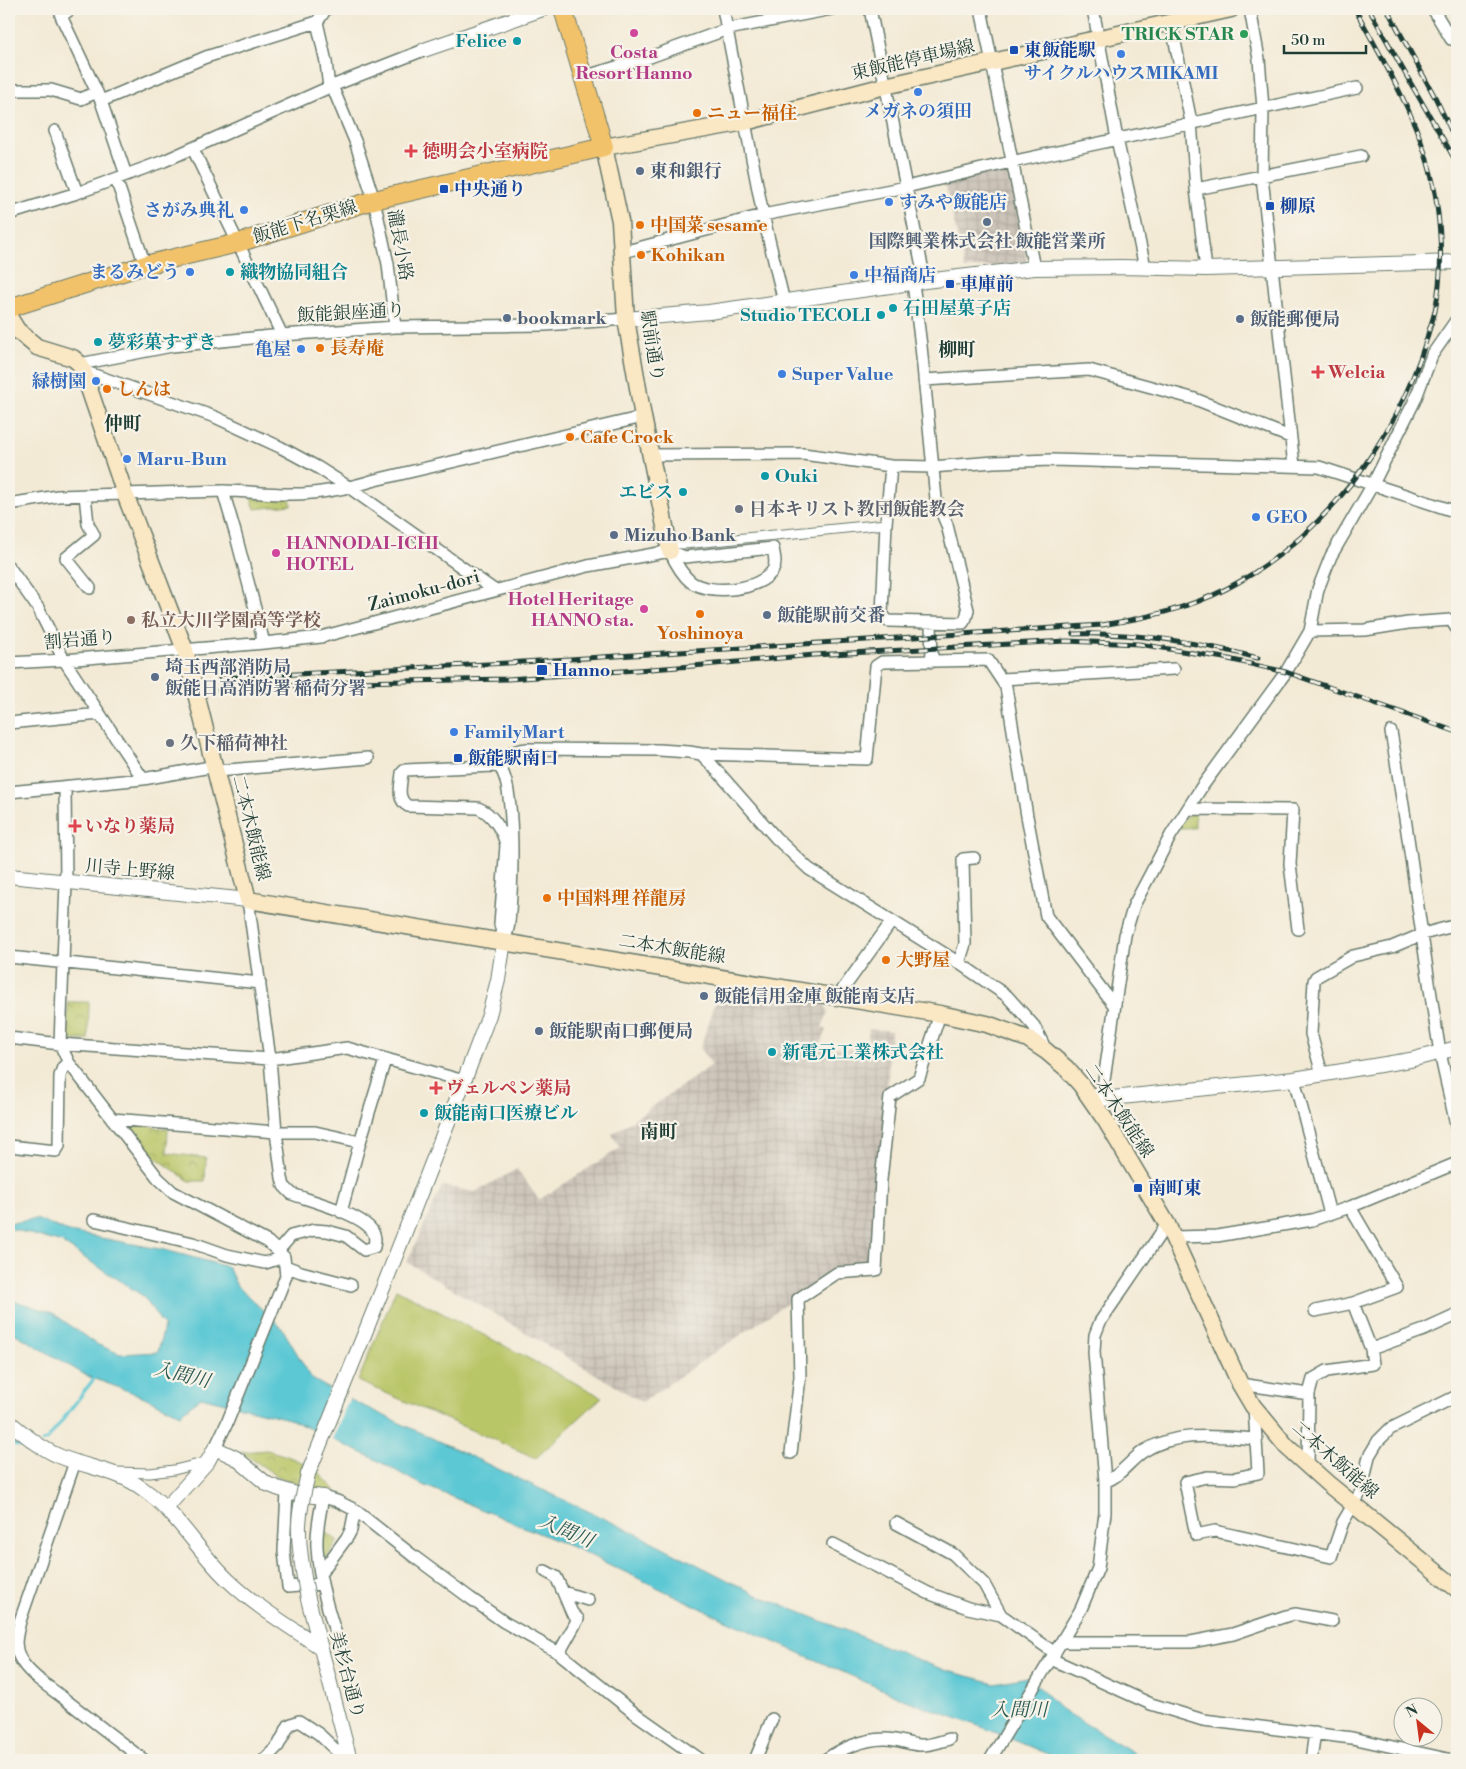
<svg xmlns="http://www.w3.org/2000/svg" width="1466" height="1769" font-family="'Libre Bodoni','Noto Serif JP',serif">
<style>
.industrial{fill:url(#industrial-grid)}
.park{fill:url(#park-crowns);stroke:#6c824e}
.garden{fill:#b9c668;stroke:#6c824e}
.water{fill:#5cc8d4;stroke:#3e8284}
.pier{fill:#f3ead5}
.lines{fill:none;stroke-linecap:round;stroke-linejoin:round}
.stream{stroke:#5cc8d4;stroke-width:3}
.pedestrian-casing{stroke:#697a6c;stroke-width:11}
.minor-casing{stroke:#697a6c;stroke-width:14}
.tertiary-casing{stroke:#697a6c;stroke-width:16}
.secondary-casing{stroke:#697a6c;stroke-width:19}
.primary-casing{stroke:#697a6c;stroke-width:20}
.pedestrian{stroke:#fff;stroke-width:9}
.minor{stroke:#fff;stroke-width:11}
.tertiary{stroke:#fff;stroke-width:14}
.secondary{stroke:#fae7c3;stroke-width:16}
.primary{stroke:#f2c26a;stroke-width:18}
.rail-casing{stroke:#1f3d34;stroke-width:5}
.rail{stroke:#f7f3e8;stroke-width:3;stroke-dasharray:9;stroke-linecap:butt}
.tertiary-bridge-casing{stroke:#697a6c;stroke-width:16;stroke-linecap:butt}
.tertiary-bridge{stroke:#fff;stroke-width:14}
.hotel-dot{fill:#d1479c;stroke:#f7f3e8;stroke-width:2}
.leisure-dot{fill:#2e9e5b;stroke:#f7f3e8;stroke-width:2}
.culture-dot{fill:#0f9aa8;stroke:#f7f3e8;stroke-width:2}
.transit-dot{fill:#1a4fb4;stroke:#f7f3e8;stroke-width:2}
.shop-dot{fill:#3f7fe0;stroke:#f7f3e8;stroke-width:2}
.food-dot{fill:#e8710a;stroke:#f7f3e8;stroke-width:2}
.health-dot{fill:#e0444e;stroke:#f7f3e8;stroke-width:2}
.service-dot{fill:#5c6f8a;stroke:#f7f3e8;stroke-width:2}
.worship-dot{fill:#6b7280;stroke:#f7f3e8;stroke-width:2}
.education-dot{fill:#8d6e63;stroke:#f7f3e8;stroke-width:2}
.labels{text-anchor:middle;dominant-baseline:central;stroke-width:4.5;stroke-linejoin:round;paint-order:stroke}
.leisure-label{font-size:18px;font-weight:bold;fill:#27864d;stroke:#f7f3e8;text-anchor:end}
.culture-label{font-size:18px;font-weight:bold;fill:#0d838f;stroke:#f7f3e8;text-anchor:start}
.transit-label{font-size:18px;font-weight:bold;fill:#164399;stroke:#f7f3e8;text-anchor:start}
.hotel-label{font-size:18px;font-weight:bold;fill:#b23c85;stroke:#f7f3e8}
.street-label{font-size:18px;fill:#1f3d34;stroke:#f7f3e8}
.shop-label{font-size:18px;font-weight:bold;fill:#366cbe;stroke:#f7f3e8;text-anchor:start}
.food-label{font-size:18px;font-weight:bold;fill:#c56008;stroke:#f7f3e8;text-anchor:start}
.health-label{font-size:18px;font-weight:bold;fill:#be3a42;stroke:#f7f3e8;text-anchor:start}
.service-label{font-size:18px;font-weight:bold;fill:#4e5e75;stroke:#f7f3e8;text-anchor:start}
.worship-label{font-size:18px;font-weight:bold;fill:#5b616d;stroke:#f7f3e8;text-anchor:start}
.education-label{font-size:18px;font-weight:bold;fill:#785e54;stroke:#f7f3e8;text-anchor:start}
.neighbourhood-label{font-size:19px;font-weight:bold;fill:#1f3d34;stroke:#f7f3e8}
.water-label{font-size:19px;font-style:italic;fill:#2b5954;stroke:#f7f3e8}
</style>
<defs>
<pattern id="industrial-grid" width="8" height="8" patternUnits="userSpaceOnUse" patternTransform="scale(1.25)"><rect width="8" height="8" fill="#cbc3b8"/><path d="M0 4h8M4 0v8" fill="none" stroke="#aea89f"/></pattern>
<pattern id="park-crowns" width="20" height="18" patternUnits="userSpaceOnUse" patternTransform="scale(1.25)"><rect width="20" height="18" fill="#b9c668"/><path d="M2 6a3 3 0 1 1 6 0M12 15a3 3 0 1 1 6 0" fill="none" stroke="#96a256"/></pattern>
</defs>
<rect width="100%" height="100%" fill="#f7f3e8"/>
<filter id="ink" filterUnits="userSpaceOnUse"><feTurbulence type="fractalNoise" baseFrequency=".02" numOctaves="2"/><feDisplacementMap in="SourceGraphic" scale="10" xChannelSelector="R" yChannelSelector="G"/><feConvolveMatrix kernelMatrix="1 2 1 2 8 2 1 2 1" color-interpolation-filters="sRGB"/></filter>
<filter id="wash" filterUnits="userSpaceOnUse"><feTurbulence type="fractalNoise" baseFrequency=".0096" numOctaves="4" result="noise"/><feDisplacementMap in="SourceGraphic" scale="20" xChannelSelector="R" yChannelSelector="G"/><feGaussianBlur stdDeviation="1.12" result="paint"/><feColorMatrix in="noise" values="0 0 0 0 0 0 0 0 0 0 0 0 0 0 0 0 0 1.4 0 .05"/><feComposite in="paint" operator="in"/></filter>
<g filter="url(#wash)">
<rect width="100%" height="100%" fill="#f3ead5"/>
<path class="industrial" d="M1008,167L1027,263L965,269L945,182Z
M721,987L824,1004L828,1012L822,1027L827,1030L819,1046L866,1051L869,1029L891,1031L876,1261L845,1264L642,1402L407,1262L442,1186L475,1192L517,1169L539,1200L620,1148L612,1134L712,1065L700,1048Z"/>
<path class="park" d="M249,491L290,494L291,505L255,509Z
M1195,808V828H1176Z
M68,1002H89L88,1040H67Z
M130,1123L168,1129L167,1153L206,1158L205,1181H189L145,1150L129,1131Z
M267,1450L287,1456L315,1468L336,1491H318L279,1477L241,1452Z
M322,1529L338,1541L322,1564Z"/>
<path class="garden" d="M396,1289L602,1397L536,1458L358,1381Z"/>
<path class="water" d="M36,1219L69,1232L165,1250L228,1267L237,1286L282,1328L312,1379L342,1396L639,1535L757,1595L944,1670L995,1683L1028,1677L1061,1709L1146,1760H1062L987,1729L906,1700L732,1623L579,1550L416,1482L375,1459L289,1419L201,1397L180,1414L142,1396L87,1376L9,1330V1299L53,1313L94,1343L120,1354L158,1352L164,1326L143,1296L62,1243L9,1228V1221L12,1223Z"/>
<path class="pier" d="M331,1387L350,1397L331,1442L313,1433Z"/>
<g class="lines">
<path class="stream" d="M9,1441L16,1446H32
M42,1442L48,1439L96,1376"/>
</g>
</g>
<g filter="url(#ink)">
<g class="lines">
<defs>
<path id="pedestrian" d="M668,543L684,544L886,524
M116,1472L150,1473L174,1470L207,1462"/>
<path id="minor" d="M71,9L61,16L101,101
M723,9L763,215L784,302
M870,9L925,281
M981,9L1034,268
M1093,9L1117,139L1145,267
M1250,9L1259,59L1263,108L1262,177L1294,466
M1433,9L1451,39L1457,37
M317,22L326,62L329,88
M1171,22L1191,122L1196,189L1206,269
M583,77L647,58L728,29L832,9
M332,86L355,141L374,200L388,264L395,327
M13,90H51L81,99L97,92
M55,131L77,193
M193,149L282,335
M126,175L101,101L206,57L317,22L326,9
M116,179L145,265
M1196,189L1361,156
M9,214L77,193L164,161L332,86L424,50
M623,252L763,215L906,187L1011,162L1357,88
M80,364L172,346L282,335L395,327L545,325L626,319
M83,371L215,417L280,447L317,467L350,488L494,590
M924,380L1089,370L1195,399L1290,437
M650,455L803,454L891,466L932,467L994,462L1051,460L1319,467L1457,512
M891,466L886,524L882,614L888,621L963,623L966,618L968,610L947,525L936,499L921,346L913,283
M223,491L235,532L264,643
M85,495L88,524L94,535L66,558L90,588
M9,504L58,496L223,491C245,491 266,494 288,494C314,495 350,488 375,480L643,417
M773,548C774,555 777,563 773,570C760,591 710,595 691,582C681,574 675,562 670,551L685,557Z
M9,567L38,608L64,660L143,779
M931,623L932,662
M1310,631L1365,630L1408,623L1451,620L1457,629
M9,663L64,660L264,643L321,637L588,566L670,551
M1001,679L1174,669
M9,723L100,714
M1391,732C1410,838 1422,946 1440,1052C1445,1078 1452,1104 1457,1130
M701,754L867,759L876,666L882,662L988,660L1006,687L1027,816L1046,916L1113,1004
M494,766L499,767C517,783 512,896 509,922C509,928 506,935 504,941L500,924L506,845C503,831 492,813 478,808L408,806C396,799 401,785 402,773L405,770Z
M499,767C506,755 513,750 527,749L659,750L689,752L701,754L713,766L776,838L809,869L959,963L1007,996L1034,1026L1046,1050
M217,771L368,758
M65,788L66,882L60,1044L69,1063L158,1178L173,1192L268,1242L284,1257L286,1276L227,1423L215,1448
M9,792L143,779L216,766
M1188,809L1293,810L1290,864L1298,929
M248,900L270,1059L276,1132L282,1178L284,1186L292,1194C311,1201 363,1214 373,1232C376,1237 375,1241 374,1247L364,1250L346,1236L327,1231L314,1230L291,1236L278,1251
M9,957L260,983
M959,963L965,944L963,859L974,858
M838,996L892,921
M9,1038L60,1044L270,1059L347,1048L464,1081
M1322,1074L1311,1034L1314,981L1316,977L1353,956L1392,947L1423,934L1457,925
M1294,1079L1330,1214
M1093,1100L1103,1087L1125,935L1134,905L1171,835L1201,788L1286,672L1310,631L1318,589L1331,556L1373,484L1415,400L1432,355L1457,319
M112,1119L276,1132H315L360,1142
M9,1146L56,1151L59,1146L60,1076L63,1067L69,1063
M341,1212L360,1142L385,1060
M94,1220L193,1243L227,1255L265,1263L284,1257
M1173,1237L1217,1236L1312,1220L1350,1207L1457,1163
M285,1266L301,1272L351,1285
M1315,1311L1353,1303
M1371,1349L1424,1330L1457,1315
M1240,1384L1309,1394
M1254,1407L1258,1473L1235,1478L1207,1477L1185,1482L1196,1535L1215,1531L1331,1557L1343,1522L1362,1490L1369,1456L1378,1441L1390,1429L1457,1396
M791,1453L800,1377L798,1299L837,1273L876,1270L881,1180L890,1097L919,1078L940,1014
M75,1462L20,1621C17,1635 13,1645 20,1658C27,1673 49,1687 62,1697C89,1718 116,1739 144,1760
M1308,1466L1309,1394L1313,1379L1327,1371L1373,1364L1371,1349L1353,1303L1397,1287L1350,1207
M1105,1481C1118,1479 1131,1459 1144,1451C1178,1430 1219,1437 1257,1439
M287,1492L284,1551L288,1587L321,1584
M896,1523L953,1554L984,1584L1001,1615L1055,1653
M833,1544L928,1593L968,1608L1001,1615
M545,1571L556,1577L563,1592L588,1600
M320,1574L348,1536L351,1530L355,1510
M1061,1642H1191L1233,1634L1286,1616L1295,1614L1332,1621
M559,1653L578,1619L572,1613L563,1592
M344,1659C332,1622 319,1586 317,1547C316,1530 320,1514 323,1497L337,1501L355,1510L412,1555L470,1598L504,1622L559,1653L633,1712L701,1760
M1051,1659L1151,1704L1203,1720L1352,1738L1452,1760
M264,1760L278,1746L289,1725L299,1721L319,1734L346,1760
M755,1760L772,1719
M825,1760C840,1749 864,1739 884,1739C895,1738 907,1744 919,1745C929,1746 939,1742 949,1739
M990,1760L1081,1609L1098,1568L1105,1513V1481L1094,1352L1095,1335L1100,1322L1167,1224
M1311,1760L1315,1733"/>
<path id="tertiary" d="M424,50L543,9
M626,319L709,312L925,281L1034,268L1122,267L1206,269L1457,262
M9,876L248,900
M1093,1100L1294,1079L1410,1060L1457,1048
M385,1283L464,1081L489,1015L498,980L504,941
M9,1422C24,1434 40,1448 59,1456C87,1468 118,1470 143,1489C178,1513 198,1552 228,1580C255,1606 289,1626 320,1647
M166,1508L208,1461L215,1448L236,1458L267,1484L277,1488L296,1494L323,1497
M308,1599L350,1760"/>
<path id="secondary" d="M9,317L17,330L37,347L73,358L80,364L83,371L125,494L185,650L248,900L940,1014L987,1024L1028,1039L1046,1051L1066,1068L1081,1085L1106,1121L1167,1224L1240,1384L1253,1406L1287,1447L1327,1483L1457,1589
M670,551L643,417L626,319L620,221L604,147L745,122L885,86L1231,9"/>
<path id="primary" d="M9,308L145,265L238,243L374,200L604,147L563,9"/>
</defs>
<use href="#pedestrian" class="pedestrian-casing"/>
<use href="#minor" class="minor-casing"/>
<use href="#tertiary" class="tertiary-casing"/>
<use href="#secondary" class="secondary-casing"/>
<use href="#primary" class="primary-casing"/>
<use href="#pedestrian" class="pedestrian"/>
<use href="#minor" class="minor"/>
<use href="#tertiary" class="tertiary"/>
<use href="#secondary" class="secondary"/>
<use href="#primary" class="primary"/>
<defs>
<path id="rail" d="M1369,9L1410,82L1457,163
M1387,9L1436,99L1457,143
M1073,634C1137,632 1197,642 1258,658
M220,678L507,663L1102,625C1145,618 1187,609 1226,589C1323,539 1395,442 1427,338C1429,329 1433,320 1435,311C1442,277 1442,241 1437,206C1428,134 1389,71 1355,9
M219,690L354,682L508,679L693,666L814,655L1066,641L1139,644L1224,658L1286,672L1457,732"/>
</defs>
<use href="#rail" class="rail-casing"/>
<use href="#rail" class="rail"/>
<defs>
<path id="tertiary-bridge" d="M308,1599C304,1577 299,1555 299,1532C298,1512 304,1493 308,1474L385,1283"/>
</defs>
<use href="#tertiary-bridge" class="tertiary-bridge-casing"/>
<use href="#tertiary-bridge" class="tertiary-bridge"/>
</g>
</g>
<g class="hotel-dot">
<circle cx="634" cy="33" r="5"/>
<circle cx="276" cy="553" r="5"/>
<circle cx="644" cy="609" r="5"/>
</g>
<circle class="leisure-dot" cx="1244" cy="34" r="5"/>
<g class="culture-dot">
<circle cx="517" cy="41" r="5"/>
<circle cx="230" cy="272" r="5"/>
<circle cx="893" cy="308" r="5"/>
<circle cx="881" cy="315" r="5"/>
<circle cx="98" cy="342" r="5"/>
<circle cx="765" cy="476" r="5"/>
<circle cx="683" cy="492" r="5"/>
<circle cx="772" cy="1052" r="5"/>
<circle cx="424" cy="1113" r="5"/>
</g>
<g class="transit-dot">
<rect x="1009" y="45" width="10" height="10" rx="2.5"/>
<rect x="439" y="184" width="10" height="10" rx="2.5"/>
<rect x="1265" y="201" width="10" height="10" rx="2.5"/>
<rect x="945" y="279" width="10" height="10" rx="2.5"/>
<rect x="536" y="664" width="12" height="12" rx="2.5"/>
<rect x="453" y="753" width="10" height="10" rx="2.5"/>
<rect x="1133" y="1183" width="10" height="10" rx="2.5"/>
</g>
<g class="shop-dot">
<circle cx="1121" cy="54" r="5"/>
<circle cx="918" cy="92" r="5"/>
<circle cx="889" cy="202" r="5"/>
<circle cx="244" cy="210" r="5"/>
<circle cx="190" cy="272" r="5"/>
<circle cx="854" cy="275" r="5"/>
<circle cx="301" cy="349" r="5"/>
<circle cx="782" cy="374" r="5"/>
<circle cx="96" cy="381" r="5"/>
<circle cx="127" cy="459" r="5"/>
<circle cx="1256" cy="517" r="5"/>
<circle cx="454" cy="732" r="5"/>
</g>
<g class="food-dot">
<circle cx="697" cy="113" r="5"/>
<circle cx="640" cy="225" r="5"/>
<circle cx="641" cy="255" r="5"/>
<circle cx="320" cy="348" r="5"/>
<circle cx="107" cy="389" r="5"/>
<circle cx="570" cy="437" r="5"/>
<circle cx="700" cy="614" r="5"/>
<circle cx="547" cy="898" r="5"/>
<circle cx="886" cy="960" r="5"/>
</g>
<g class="health-dot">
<path d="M408.5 143.5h5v5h5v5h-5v5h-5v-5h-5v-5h5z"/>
<path d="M1315.5 364.5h5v5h5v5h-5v5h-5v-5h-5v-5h5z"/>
<path d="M72.5 818.5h5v5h5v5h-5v5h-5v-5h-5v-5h5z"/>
<path d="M433.5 1080.5h5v5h5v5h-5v5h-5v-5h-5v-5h5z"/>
</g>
<g class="service-dot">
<circle cx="640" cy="171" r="5"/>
<circle cx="987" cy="222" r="5"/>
<circle cx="507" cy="318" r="5"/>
<circle cx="1240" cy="319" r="5"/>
<circle cx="614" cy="535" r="5"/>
<circle cx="767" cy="615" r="5"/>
<circle cx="155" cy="677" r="5"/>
<circle cx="704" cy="996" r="5"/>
<circle cx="539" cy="1031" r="5"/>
</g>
<g class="worship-dot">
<circle cx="739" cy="509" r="5"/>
<circle cx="170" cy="743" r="5"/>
</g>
<circle class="education-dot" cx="131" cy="620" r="5"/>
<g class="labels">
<g class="leisure-label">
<text x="1234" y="34">TRICK STAR</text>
</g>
<g class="culture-label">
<text x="507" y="41" text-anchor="end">Felice</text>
<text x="240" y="272">織物協同組合</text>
<text x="903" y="308">石田屋菓子店</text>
<text x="871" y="315" text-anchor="end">Studio TECOLI</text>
<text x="108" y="342">夢彩菓すずき</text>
<text x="775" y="476">Ouki</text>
<text x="673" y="492" text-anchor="end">エビス</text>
<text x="782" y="1052">新電元工業株式会社</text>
<text x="434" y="1113">飯能南口医療ビル</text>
</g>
<g class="transit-label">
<text x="1024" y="50">東飯能駅</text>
<text x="454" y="189">中央通り</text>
<text x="1280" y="206">柳原</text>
<text x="960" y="284">車庫前</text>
<text x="553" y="670">Hanno</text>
<text x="468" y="758">飯能駅南口</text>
<text x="1148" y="1188">南町東</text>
</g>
<g class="hotel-label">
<text x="634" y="52">Costa<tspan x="634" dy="21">Resort Hanno</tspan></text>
<text x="286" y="543" text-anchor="start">HANNODAI-ICHI<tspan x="286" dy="21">HOTEL</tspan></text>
<text x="634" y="599" text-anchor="end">Hotel Heritage<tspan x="634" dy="21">HANNO sta.</tspan></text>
</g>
<g class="street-label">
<text transform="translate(913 60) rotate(-13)">東飯能停車場線</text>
<text transform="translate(305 222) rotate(-17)">飯能下名栗線</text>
<text transform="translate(400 245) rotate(80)">瀧長小路</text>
<text transform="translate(351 313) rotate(-3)">飯能銀座通り</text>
<text transform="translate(652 346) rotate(81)">駅前通り</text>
<text transform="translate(424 591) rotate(-15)">Zaimoku-dori</text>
<text transform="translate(80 640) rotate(-5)">割岩通り</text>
<text transform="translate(251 828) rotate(76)">二本木飯能線</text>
<text transform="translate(130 870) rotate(5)">川寺上野線</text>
<text transform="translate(672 949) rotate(9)">二本木飯能線</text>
<text transform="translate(1119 1111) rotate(56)">二本木飯能線</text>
<text transform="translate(1335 1460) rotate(41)">二本木飯能線</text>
<text transform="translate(347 1675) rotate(75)">美杉台通り</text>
</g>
<g class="shop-label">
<text x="1121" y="73" text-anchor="middle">サイクルハウスMIKAMI</text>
<text x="918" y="111" text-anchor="middle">メガネの須田</text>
<text x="899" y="202">すみや飯能店</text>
<text x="234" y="210" text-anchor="end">さがみ典礼</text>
<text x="180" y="272" text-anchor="end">まるみどう</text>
<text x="864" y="275">中福商店</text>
<text x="291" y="349" text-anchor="end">亀屋</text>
<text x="792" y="374">Super Value</text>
<text x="86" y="381" text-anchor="end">緑樹園</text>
<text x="137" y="459">Maru-Bun</text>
<text x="1266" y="517">GEO</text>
<text x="464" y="732">FamilyMart</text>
</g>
<g class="food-label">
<text x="707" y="113">ニュー福住</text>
<text x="650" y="225">中国菜 sesame</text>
<text x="651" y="255">Kohikan</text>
<text x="330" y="348">長寿庵</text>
<text x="117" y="389">しんは</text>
<text x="580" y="437">Cafe Crock</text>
<text x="700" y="633" text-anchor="middle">Yoshinoya</text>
<text x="557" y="898">中国料理 祥龍房</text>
<text x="896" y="960">大野屋</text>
</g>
<g class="health-label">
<text x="422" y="151">徳明会小室病院</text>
<text x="1328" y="372">Welcia</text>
<text x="85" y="826">いなり薬局</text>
<text x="446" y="1088">ヴェルペン薬局</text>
</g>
<g class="service-label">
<text x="650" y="171">東和銀行</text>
<text x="987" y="241" text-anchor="middle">国際興業株式会社 飯能営業所</text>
<text x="517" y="318">bookmark</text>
<text x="1250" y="319">飯能郵便局</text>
<text x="624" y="535">Mizuho Bank</text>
<text x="777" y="615">飯能駅前交番</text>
<text x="165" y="667">埼玉西部消防局<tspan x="165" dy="21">飯能日高消防署 稲荷分署</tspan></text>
<text x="714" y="996">飯能信用金庫 飯能南支店</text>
<text x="549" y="1031">飯能駅南口郵便局</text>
</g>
<g class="worship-label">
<text x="749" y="509">日本キリスト教団飯能教会</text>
<text x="180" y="743">久下稲荷神社</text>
</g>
<g class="education-label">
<text x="141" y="620">私立大川学園高等学校</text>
</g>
<g class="neighbourhood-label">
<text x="957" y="350">柳町</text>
<text x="123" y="424">仲町</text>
<text x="659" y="1132">南町</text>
</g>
<g class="water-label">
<text transform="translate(182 1375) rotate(14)">入間川</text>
<text transform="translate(566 1531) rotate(23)">入間川</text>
<text x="1019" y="1710">入間川</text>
</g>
</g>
<rect width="1466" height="1769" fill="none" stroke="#f7f3e8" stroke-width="30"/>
<g transform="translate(1418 1722) rotate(331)"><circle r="24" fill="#f7f3e8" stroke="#a1aaa0"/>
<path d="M0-4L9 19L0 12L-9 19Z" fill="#c8321e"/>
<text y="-8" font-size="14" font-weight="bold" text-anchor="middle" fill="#1f3d34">N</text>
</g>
<path d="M1284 45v8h82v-8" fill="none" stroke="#1f3d34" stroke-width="2.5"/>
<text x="1291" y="45" font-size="15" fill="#1f3d34" stroke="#f7f3e8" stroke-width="4" paint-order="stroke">50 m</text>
</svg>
